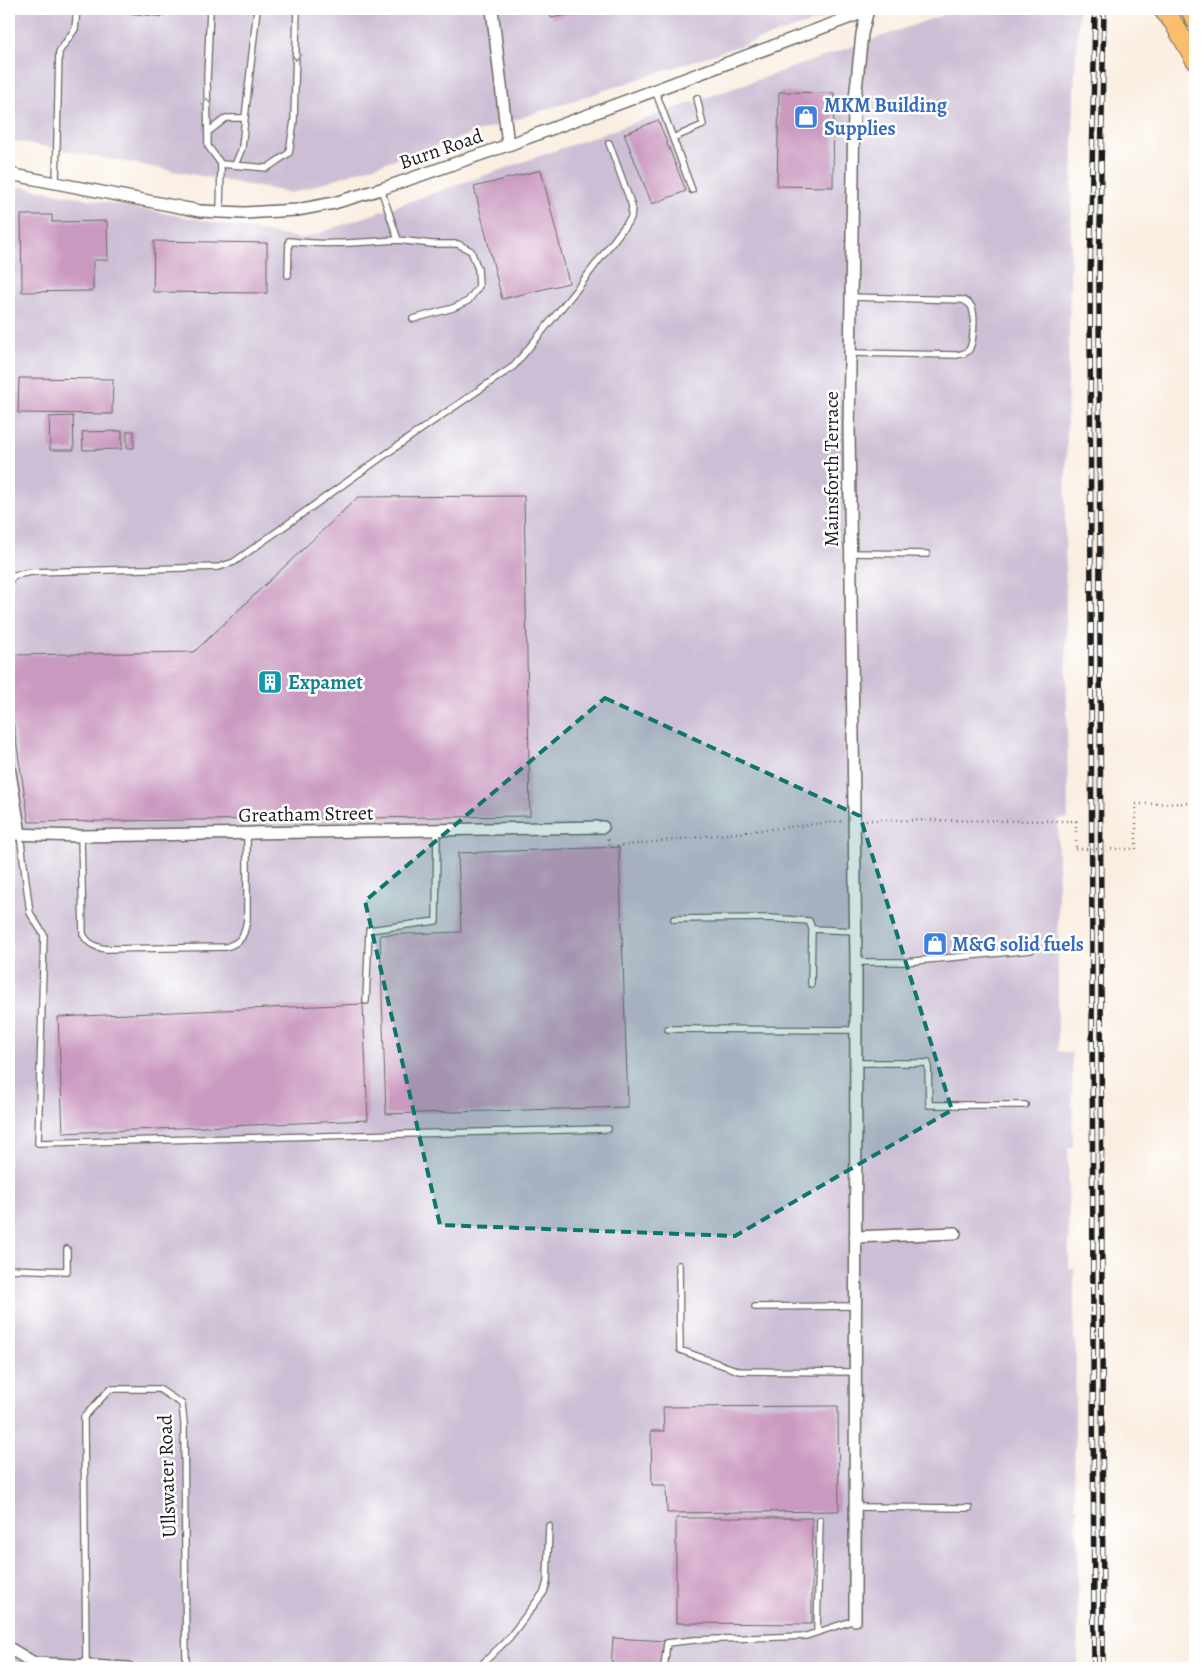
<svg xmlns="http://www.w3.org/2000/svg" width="1204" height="1677" font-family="Alegreya,serif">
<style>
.industrial{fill:#ccbed4}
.building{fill:#ca99c0}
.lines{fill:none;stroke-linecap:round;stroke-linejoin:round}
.lane-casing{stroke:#6a6661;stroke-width:8}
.street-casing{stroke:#6a6661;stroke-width:14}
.primary-casing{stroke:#6a6661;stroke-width:20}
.path{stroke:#6a6661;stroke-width:2.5;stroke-dasharray:1 4;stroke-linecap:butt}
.lane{stroke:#fff;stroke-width:5.5}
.street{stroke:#fff;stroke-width:11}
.primary{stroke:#fbbe6e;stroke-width:18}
.rail-casing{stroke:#1c1c1c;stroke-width:5.5}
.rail{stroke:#fff;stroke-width:4;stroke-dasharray:11;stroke-linecap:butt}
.path-bridge{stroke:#6a6661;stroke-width:2.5;stroke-dasharray:1 4;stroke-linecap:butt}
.oneway{stroke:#999}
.marked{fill:#0f766e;fill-opacity:0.2;stroke:#0f766e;stroke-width:4;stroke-dasharray:10 6;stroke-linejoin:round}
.labels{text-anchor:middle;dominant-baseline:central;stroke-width:5;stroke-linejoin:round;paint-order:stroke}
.shop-label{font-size:20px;font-weight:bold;fill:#366cbe;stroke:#fff;text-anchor:start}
.street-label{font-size:20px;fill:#1c1c1c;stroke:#fff}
.culture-label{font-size:20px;font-weight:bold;fill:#0d838f;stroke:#fff;text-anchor:start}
</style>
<rect width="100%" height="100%" fill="#fff"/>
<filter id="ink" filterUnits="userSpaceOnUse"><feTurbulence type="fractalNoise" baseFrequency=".02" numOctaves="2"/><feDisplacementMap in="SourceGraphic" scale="10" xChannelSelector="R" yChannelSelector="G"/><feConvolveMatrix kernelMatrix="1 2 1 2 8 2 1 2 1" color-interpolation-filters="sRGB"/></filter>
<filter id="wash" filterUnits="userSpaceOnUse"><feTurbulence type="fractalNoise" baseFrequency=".0096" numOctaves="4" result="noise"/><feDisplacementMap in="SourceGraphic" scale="20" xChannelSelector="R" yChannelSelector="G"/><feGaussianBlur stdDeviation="1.12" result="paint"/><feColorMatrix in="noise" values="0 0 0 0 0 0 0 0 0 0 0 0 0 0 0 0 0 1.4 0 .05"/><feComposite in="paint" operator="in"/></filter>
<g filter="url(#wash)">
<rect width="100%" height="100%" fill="#faeee1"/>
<path class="industrial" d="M9,9H852L292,193L9,140Z
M960,9H1079L1074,89L1065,524L1068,819H1058V1051L1072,1053L1073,1147L1068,1148L1069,1268H1074V1340L1076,1341L1074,1506L1077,1507L1078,1668H9V303L18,186L302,239Z"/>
<g id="blocks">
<path class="building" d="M549,9H592V10L551,18Z
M779,92L834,93L833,187L777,186Z
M658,120L686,191L652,204L624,134Z
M541,170L569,283L502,299L474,187Z
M21,215H52V222L107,221L108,260H93V291L22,292Z
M154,241L267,243V293L153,292Z
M19,378L113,379L112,414L18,413Z
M73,416L74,450H50L49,417Z
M122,431V449L83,450L82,432Z
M127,431H134V448H127Z
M524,496L530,816L29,822L11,709L13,655L194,652L358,497Z
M619,847L628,1107L386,1114L380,935L461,932L458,853Z
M363,1004L368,1120L63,1133L58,1017Z
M838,1406L839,1511L667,1513L666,1485H652L651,1431H664L663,1407Z
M676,1518H812V1624L676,1623Z
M613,1638L667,1641L665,1668H611Z"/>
</g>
</g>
<g filter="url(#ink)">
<use href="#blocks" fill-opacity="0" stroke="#6a6661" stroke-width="1"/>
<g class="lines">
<defs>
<path id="lane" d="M122,9L161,13
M210,9L207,79L208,146L221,164L220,212
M655,90L692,190
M245,118L257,9
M208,132L226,118H245L242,148L235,165
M673,138L703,125L697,98
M221,164L267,168L289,153L294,121L297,9
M56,183L59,52L75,29L77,9
M381,189L398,240L432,244H458L471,251L478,269L479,286L468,301L453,308L413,319
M288,275L289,241C325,246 362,242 398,240
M850,353L957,355C961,354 965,354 968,351C974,345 975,315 972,308C971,304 967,302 963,300L851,297
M851,553L927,554
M9,581L15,575L32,572L219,567L234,562L413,435L514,366L577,289L631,218L632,206L609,143
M20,834L30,913L44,935L38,1143L608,1129
M81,836L83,934C88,944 95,947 106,949L226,947C242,942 244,936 247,920V833
M674,919L769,918L809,921L812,929
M856,962H904L1031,950
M811,984L812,929L855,931
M366,1001L369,930L436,921L437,830
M668,1029L856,1030
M855,1063H928L929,1105H1025
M679,1265L680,1350L739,1371L855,1372
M9,1269L67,1271V1249
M755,1307L855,1306
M855,1507L969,1508
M817,1632L820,1520
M86,1665L84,1417L110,1389H159L182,1404L184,1423L186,1668
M478,1668L509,1638L544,1592L547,1582L549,1526
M664,1668L667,1643L694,1640L806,1636L855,1620"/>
<path id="street" d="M492,9L508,145
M9,174L200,211L244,213L297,210L334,203L381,189L508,145L867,11
M9,767L20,834
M9,834L81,836L603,827
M855,1237L955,1233
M855,1620L856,962L849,429L854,108L862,34L868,9
M9,1648L34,1663L128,1668"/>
<path id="primary" d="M1162,9L1173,22L1195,60
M1190,9L1195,20"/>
</defs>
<use href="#lane" class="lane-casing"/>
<use href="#street" class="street-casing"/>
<use href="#primary" class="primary-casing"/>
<path class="path" d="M866,820L1076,821V849
M608,839L610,847L843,821
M1136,849V804L1195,803"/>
<use href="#lane" class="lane"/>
<use href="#street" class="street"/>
<use href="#primary" class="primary"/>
<defs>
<path id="rail" d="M1094,1668L1090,281L1095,9
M1103,1668L1099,281L1104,9"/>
</defs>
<use href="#rail" class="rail-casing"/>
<use href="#rail" class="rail"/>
<path class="path-bridge" d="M1076,849H1136"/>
</g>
<defs><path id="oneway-chevron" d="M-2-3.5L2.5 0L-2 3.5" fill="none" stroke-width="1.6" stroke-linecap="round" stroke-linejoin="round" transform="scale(1.25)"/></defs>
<g class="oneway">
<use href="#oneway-chevron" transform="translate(296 57) rotate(92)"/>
<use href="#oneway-chevron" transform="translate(207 102) rotate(-91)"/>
</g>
</g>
<path class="marked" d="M605,698L860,816L952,1110L735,1236L440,1225L365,901Z"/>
<defs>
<symbol id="shop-square" viewBox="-11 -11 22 22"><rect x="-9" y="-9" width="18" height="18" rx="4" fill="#3f7fe0" stroke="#fff"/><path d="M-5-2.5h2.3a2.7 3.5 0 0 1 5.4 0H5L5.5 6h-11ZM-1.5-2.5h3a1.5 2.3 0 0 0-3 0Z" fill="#fff"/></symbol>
<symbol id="building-square" viewBox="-11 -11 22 22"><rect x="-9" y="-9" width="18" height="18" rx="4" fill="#0f9aa8" stroke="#fff"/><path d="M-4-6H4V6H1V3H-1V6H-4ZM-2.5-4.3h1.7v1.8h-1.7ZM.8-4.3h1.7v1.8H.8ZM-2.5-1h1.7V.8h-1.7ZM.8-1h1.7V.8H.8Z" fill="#fff"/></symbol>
</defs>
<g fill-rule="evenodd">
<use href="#shop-square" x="792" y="103" width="28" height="28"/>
<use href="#building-square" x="256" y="668" width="28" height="28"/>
<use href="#shop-square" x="921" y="930" width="28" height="28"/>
</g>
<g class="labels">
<g class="shop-label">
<text x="824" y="105">MKM Building<tspan x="824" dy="23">Supplies</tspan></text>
<text x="952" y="944">M&amp;G solid fuels</text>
</g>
<g class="street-label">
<text transform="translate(441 149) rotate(-19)">Burn Road</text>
<text transform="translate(831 469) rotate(-90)">Mainsforth Terrace</text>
<text transform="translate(306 814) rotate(-1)">Greatham Street</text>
<text transform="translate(167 1476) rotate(-92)">Ullswater Road</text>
</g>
<g class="culture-label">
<text x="288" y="682">Expamet</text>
</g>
</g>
<rect width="1204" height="1677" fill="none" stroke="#fff" stroke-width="30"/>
</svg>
